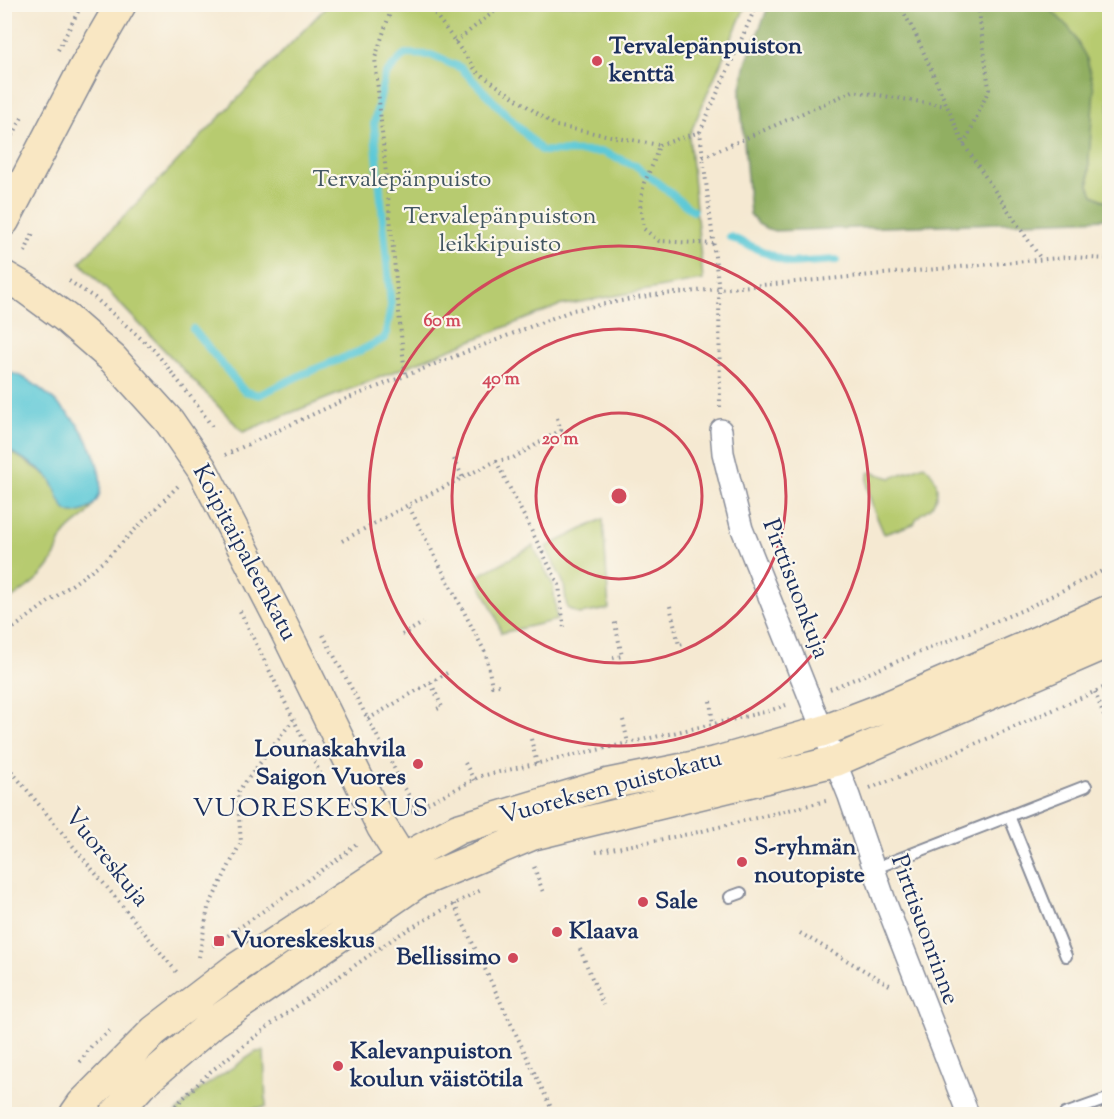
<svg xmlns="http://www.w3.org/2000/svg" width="1114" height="1119" font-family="'Sorts Mill Goudy',serif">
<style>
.green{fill:#b7cb6f;stroke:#697d66;stroke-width:1.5}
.forest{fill:#91af62;stroke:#566f60;stroke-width:1.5}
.water{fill:#5dc9d7;stroke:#3c7c9a;stroke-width:1.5}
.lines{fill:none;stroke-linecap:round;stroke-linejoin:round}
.stream{stroke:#5dc9d7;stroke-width:8}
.lane-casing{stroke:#888c98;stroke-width:14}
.street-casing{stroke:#888c98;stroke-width:24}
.secondary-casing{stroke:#888c98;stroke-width:33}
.path{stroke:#888c98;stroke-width:4;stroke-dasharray:1.5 4.5;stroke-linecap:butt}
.lane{stroke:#fff;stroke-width:10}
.street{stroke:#fff;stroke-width:21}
.secondary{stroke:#f9e7c3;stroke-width:30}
.ring{fill:none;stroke:#d1495b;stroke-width:3}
.poi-dot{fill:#d1495b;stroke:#fbf7ec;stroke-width:2}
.labels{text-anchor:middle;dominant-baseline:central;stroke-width:4.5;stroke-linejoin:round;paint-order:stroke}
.poi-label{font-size:24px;font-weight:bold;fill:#1b2f5e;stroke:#fbf7ec;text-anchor:start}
.park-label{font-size:24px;fill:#425662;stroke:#fbf7ec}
.street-label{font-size:24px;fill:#1b2f5e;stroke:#fbf7ec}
.neighbourhood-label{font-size:26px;letter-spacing:1.5px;fill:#1b2f5e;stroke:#fbf7ec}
.centre{fill:#d1495b;stroke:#fbf7ec;stroke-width:3}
.ring-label{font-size:18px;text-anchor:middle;font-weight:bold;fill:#d1495b;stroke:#fbf7ec;stroke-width:4.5;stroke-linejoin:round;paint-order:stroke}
</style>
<rect width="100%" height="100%" fill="#fbf7ec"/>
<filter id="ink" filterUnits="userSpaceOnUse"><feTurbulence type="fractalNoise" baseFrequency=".0167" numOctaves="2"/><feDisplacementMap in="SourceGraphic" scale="12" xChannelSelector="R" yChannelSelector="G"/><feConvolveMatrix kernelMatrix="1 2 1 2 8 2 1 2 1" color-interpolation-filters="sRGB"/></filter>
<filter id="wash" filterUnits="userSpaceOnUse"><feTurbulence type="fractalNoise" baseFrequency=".008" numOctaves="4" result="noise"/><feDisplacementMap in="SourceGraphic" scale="24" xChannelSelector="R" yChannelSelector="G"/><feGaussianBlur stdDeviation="1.35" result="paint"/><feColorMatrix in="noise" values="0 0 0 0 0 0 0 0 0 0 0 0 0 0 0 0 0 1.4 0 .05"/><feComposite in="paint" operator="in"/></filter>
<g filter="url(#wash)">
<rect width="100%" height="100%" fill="#f5e9d2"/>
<path class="green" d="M328,5H746L689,136L703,280L558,306L243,432L80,262Z
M1046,5H1109V203L1093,195L1089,185V160Z
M4,447L44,473L51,480L55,488L88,509L94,504C86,520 75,521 65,534C58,543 57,554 51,563C40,580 21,592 5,603Z
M924,465C937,476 941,488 933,504C928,513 918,511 914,524L884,534L873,508L867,487L868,473L871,472L891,478Z
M603,519L609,609L579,614L567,608L564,584L546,547Z
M533,546L553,585L557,620L501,633L496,616L476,577Z
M264,1051L266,1107L244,1110L239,1114H175L199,1090L256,1052Z"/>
<path class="forest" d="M769,5H1046L1070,29L1087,59L1094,89L1089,160V185L1093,195L1109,203V219L771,231L758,224L750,214L740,93L746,63Z"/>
<path class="water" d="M4,373C9,373 14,373 18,375C36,382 66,410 78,425C93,445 119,502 80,512C76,513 71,514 67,511C58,504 57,488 50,479C38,464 19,458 5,447Z"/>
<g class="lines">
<path class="stream" d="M730,237L789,263L836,260
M193,329L244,391L259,395L303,374L358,352L385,338L391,306L374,124L385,75L405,54L431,55L461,68L542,151L603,152L638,167L693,211"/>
</g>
</g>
<g filter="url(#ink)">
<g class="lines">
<defs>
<path id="lane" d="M1009,816L1066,956
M873,869L1086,786
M730,897L741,893
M1065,1114L1110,1098"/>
<path id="street" d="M721,430L723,453L742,529L849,796L885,901L968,1114"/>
<path id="secondary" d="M4,221L85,66L121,4
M4,276L25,288L66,318L113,359L169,421L202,469L280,620L382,827L412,875
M75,1114L82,1104L154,1031L235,969L401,860L458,829L607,784L716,762L823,731L886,707L1110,610
M115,1114L142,1084L213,1023L417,883L532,835L836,761L1110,642"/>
</defs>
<use href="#lane" class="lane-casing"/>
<use href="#street" class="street-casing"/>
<use href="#secondary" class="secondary-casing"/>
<path class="path" d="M393,4L375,58L405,376
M428,4L477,72L556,126L659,145L653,164L644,183L640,204L644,229L659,241L714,244
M899,4L916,35L964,145L1041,259
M455,42L504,4
M58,50L82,4
M659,145L700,132
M964,145L989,89L978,4
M4,151L22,118
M703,157L853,91L946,106
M25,252L33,233
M69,281L95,298L154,350L201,410L212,427
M720,407L719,290L700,132L757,4
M225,455L346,399L573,310L653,295L1069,257L1110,259
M454,459L463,478
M496,461L559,585L564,629
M342,541L408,505
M670,606L679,645L684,644
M240,611L324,781
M4,635L104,561L179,485
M323,635L416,809
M402,635L423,623
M613,658L622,656L614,619
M431,683L442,707L437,709
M499,685L492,686L486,654L408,505L496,461L513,458L561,430L556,415
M830,689L1023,610L1110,567
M1095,692L1110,732
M710,701L713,724
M368,719L447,673
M623,720L628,743
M531,739L537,764
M4,762L179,975
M465,763L474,780
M870,788L909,773L1110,685
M406,814L481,776L713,724L769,711L786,705
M596,852L694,833L826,801
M534,867L543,892
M454,904L554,1114
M800,933L891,986
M213,946L345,854L358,842
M580,949L603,1005
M199,957L208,908L241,842L237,793L293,720
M80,1062L92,1045L112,1029
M167,1114L210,1072L274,1022L397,936L437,913L481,890"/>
<use href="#lane" class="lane"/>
<use href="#street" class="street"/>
<use href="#secondary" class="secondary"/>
</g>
</g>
<g class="ring">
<circle cx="619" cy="496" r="83"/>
<circle cx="619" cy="496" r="167"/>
<circle cx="619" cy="496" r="250"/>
</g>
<g class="poi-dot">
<circle cx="597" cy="61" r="6"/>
<circle cx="418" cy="764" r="6"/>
<circle cx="742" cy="862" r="6"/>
<circle cx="643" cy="902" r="6"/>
<circle cx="557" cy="932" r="6"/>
<rect x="213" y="935" width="12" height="12" rx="3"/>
<circle cx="513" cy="958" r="6"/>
<circle cx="338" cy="1066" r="6"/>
</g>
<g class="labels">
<g class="poi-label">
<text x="609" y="47">Tervalepänpuiston<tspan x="609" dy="28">kenttä</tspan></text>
<text x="406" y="750" text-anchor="end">Lounaskahvila<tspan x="406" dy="28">Saigon Vuores</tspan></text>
<text x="754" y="848">S-ryhmän<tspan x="754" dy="28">noutopiste</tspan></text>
<text x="655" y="902">Sale</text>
<text x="569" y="932">Klaava</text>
<text x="231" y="941">Vuoreskeskus</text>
<text x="501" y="958" text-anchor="end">Bellissimo</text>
<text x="350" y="1052">Kalevanpuiston<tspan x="350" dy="28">koulun väistötila</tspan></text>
</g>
<g class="park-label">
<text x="402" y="180">Tervalepänpuisto</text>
<text x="500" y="217">Tervalepänpuiston<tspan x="500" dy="28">leikkipuisto</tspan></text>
</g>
<g class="street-label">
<text transform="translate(244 553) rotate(62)">Koipitaipaleenkatu</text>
<text transform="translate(795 589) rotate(69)">Pirttisuonkuja</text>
<text transform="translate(611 788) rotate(-15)">Vuoreksen puistokatu</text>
<text transform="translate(106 858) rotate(51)">Vuoreskuja</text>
<text transform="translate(924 930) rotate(70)">Pirttisuonrinne</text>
</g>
<g class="neighbourhood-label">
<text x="311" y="809">VUORESKESKUS</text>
</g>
</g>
<circle cx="619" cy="496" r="9" class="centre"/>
<g class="ring-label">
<text x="442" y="326">60 m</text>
<text x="501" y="384">40 m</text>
<text x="560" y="444">20 m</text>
</g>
<rect width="1114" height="1119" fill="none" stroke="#fbf7ec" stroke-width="24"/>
</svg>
